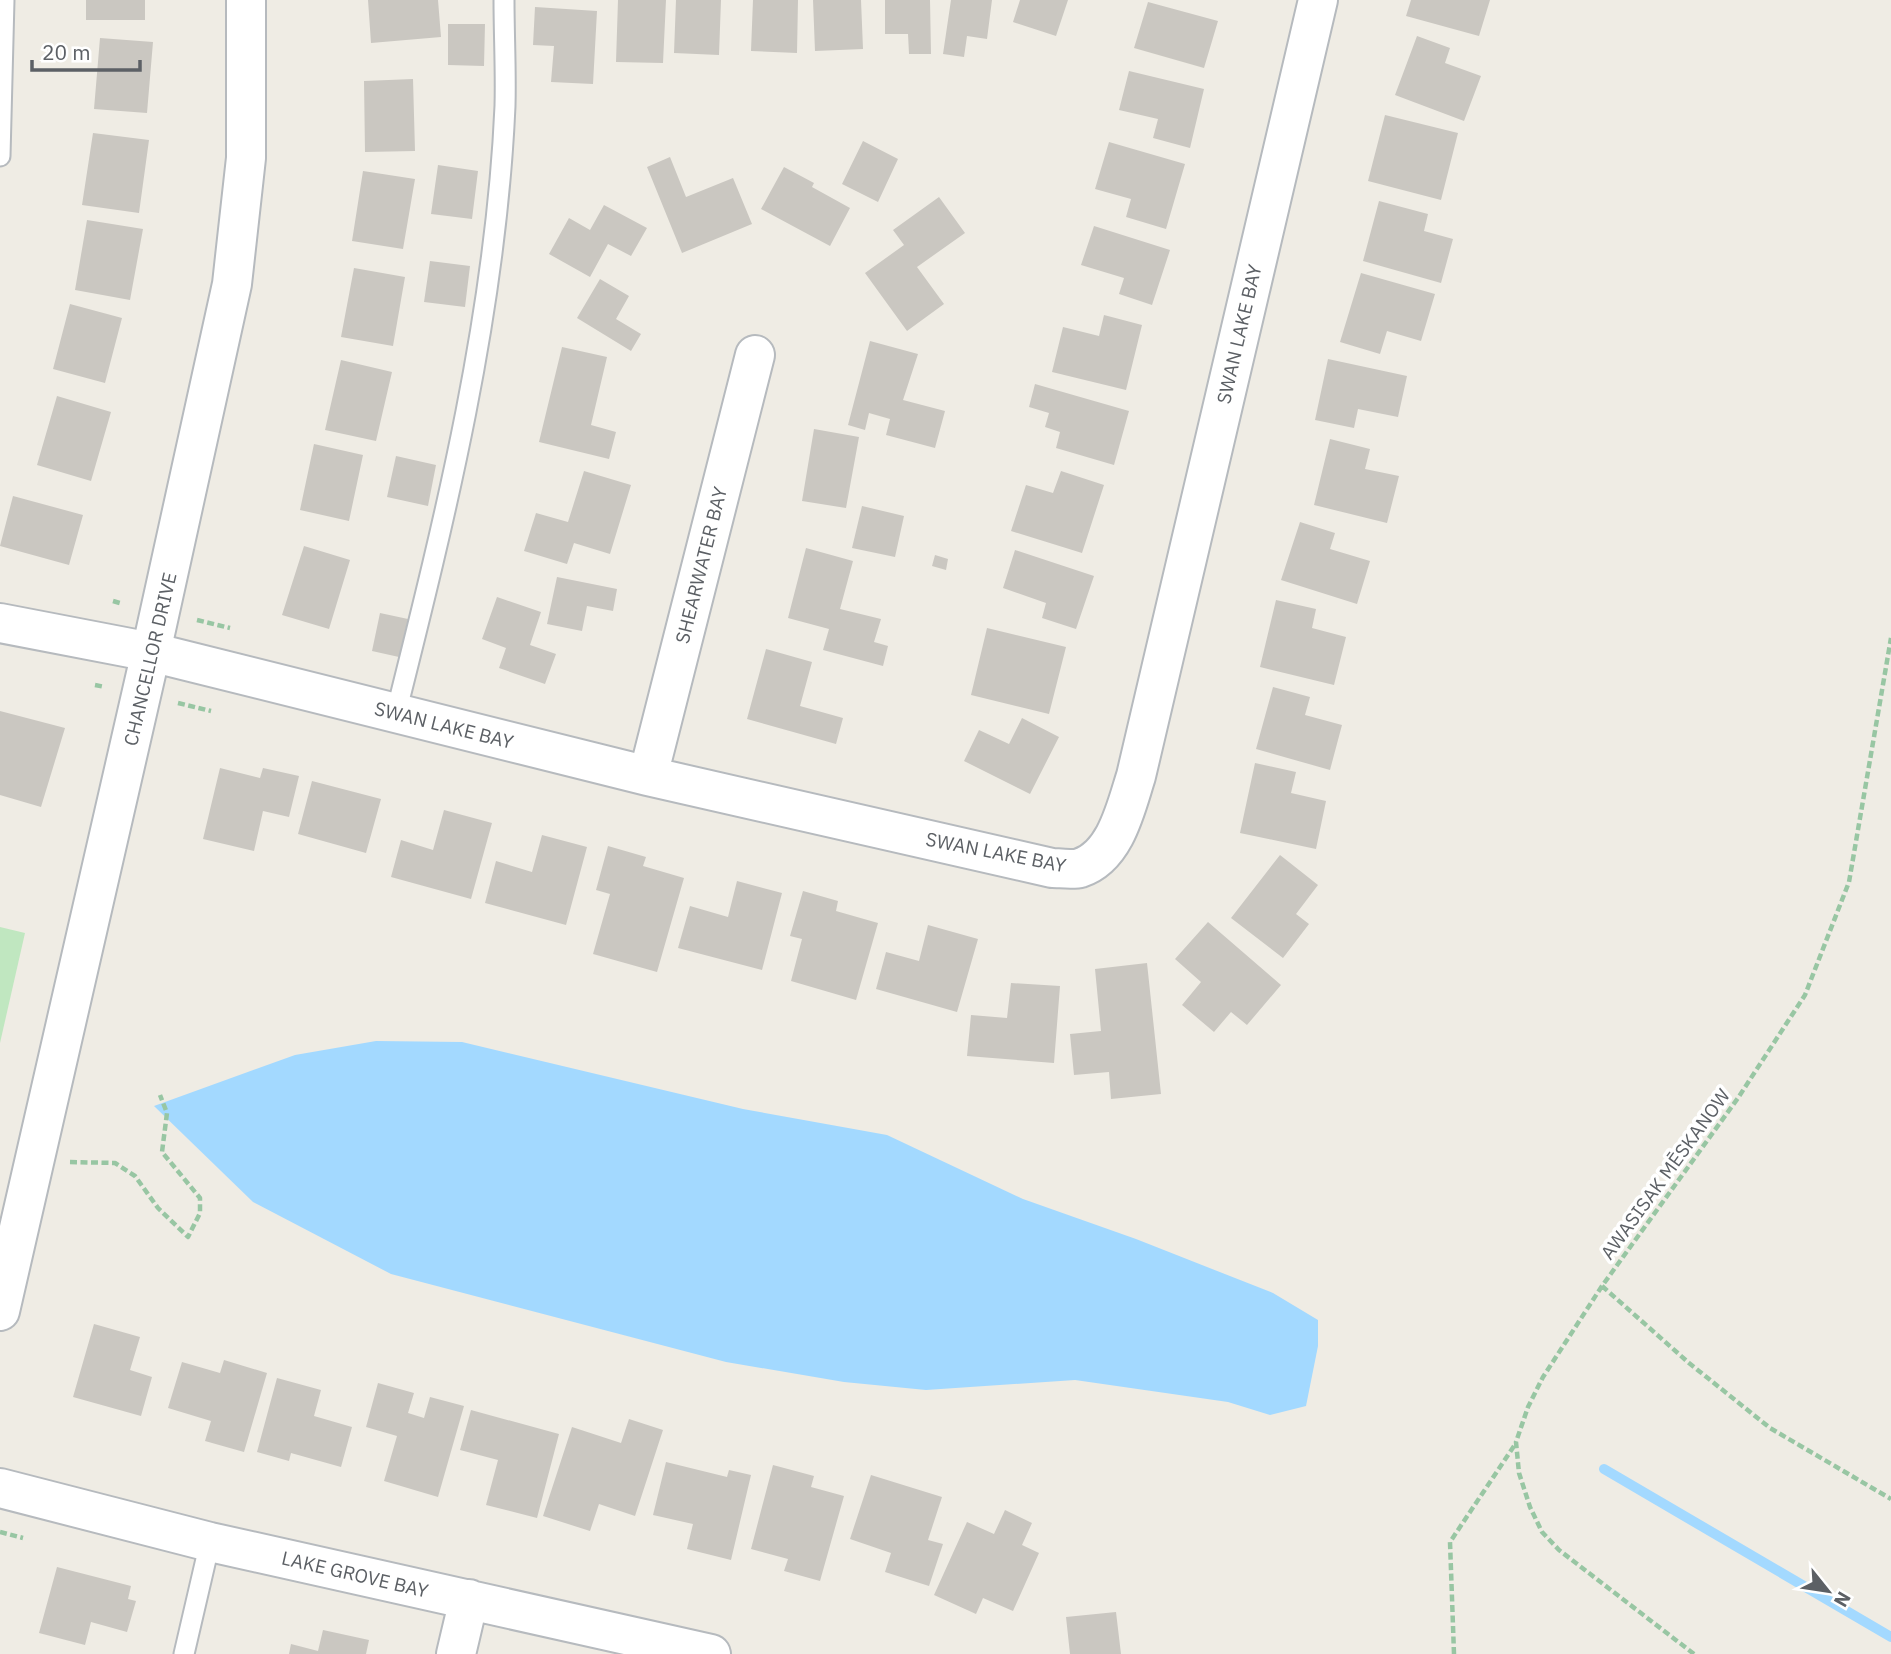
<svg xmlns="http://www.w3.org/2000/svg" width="1891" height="1654" font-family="'IBM Plex Sans',sans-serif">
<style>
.green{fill:#c0e7c0}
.water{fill:#a3d9ff}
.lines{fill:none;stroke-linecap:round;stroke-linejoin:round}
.stream{stroke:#a3d9ff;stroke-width:10}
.building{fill:#cac7c1}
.service-casing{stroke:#b6babe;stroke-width:23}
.minor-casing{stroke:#b6babe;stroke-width:42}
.tertiary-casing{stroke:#b6babe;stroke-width:42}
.path{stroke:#98c6a3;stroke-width:4.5;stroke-dasharray:7 3.5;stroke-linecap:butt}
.service{stroke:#fff;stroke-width:19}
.minor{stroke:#fff;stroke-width:38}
.tertiary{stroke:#fff;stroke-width:38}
.labels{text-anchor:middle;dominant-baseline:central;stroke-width:7;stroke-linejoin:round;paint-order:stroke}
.street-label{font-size:19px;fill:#5c6065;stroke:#fff}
</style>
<rect width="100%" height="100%" fill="#efece4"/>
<path class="green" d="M0,927L25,933L0,1043Z"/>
<path class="water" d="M376,1041L462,1042L743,1109L887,1135L1023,1199L1136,1239L1273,1293L1318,1320V1346L1306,1406L1270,1415L1228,1402L1075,1380L926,1390L844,1382L726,1362L391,1274L253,1202L154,1106L295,1055Z"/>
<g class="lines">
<path class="stream" d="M1604,1469L1891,1637"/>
</g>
<path class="building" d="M86,0H145V20H86Z
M368,0H438L441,37L371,43Z
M618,0H666L663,63L616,62Z
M676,0H721L719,55L674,53Z
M753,0H798L797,53L751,51Z
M813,0H861L863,49L815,51Z
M885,0H930L931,54H909L908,34H885Z
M951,0H992L987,39L967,36L964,57L943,54Z
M1020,0H1068L1056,36L1013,22Z
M1411,0H1490L1479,36L1406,16Z
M1148,2L1218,21L1204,68L1134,48Z
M535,7L597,11L593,84L551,82L554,46L533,45Z
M448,24H485L484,66L448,65Z
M1417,36L1450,48L1445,63L1481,76L1464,121L1395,95Z
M100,38L153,42L147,113L94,109Z
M1129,71L1204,89L1190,148L1153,138L1158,119L1119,110Z
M413,79L415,151L365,152L364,81Z
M1385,115L1458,133L1441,200L1368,181Z
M93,133L149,140L139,213L82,205Z
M863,141L898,159L878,202L842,184Z
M1109,142L1185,164L1166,229L1126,217L1131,199L1095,189Z
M670,157L686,197L733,178L752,224L682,253L647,167Z
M438,165L478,171L472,219L431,214Z
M784,167L814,183L812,187L850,208L830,246L761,209Z
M363,171L415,179L403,249L352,241Z
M939,197L965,233L917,267L944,304L907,331L865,273L904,245L893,230Z
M1379,201L1428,214L1424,231L1453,239L1441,283L1363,261Z
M604,205L647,228L631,256L608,244L590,277L549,254L569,218L590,230Z
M87,220L143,229L130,300L75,290Z
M1094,226L1170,250L1152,305L1119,294L1124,278L1081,265Z
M430,261L470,266L465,307L424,302Z
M354,268L405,277L393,346L341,337Z
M1361,273L1435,294L1421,341L1387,331L1380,354L1340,342Z
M600,279L629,296L616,319L641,334L631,351L577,318Z
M70,304L122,318L105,383L53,369Z
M1104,315L1142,325L1126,390L1052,372L1063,327L1099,336Z
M870,341L918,354L903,400L945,411L935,448L886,435L890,419L869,413L865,430L848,425Z
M562,347L607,357L591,425L616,432L609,459L539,442Z
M1328,359L1407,376L1398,417L1358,409L1354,428L1315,420Z
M341,360L392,372L376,441L325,430Z
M1035,384L1129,411L1114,465L1056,448L1060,432L1045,427L1049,413L1029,407Z
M57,396L111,412L91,481L37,465Z
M814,429L859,437L846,508L802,501Z
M1330,439L1370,449L1365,469L1399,476L1387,523L1314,505Z
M314,444L363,455L349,521L300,510Z
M396,456L436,465L428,506L387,497Z
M584,471L631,485L610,554L574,543L567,564L524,551L536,513L568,522Z
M1061,471L1104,485L1082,553L1011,531L1026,485L1053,493Z
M13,496L83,515L69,565L0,546Z
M862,506L904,516L895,557L852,548Z
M1300,522L1335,533L1330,549L1370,561L1357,604L1281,580Z
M304,546L350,560L329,629L282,615Z
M806,548L853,561L840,609L881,619L874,642L888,646L883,666L823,650L829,629L788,618Z
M1015,550L1094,576L1076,629L1042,618L1046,603L1003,588Z
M935,555L948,559L946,570L932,566Z
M557,577L617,589L613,611L587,606L582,631L547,624Z
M497,597L541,612L530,645L556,654L545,684L499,668L506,648L482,639Z
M1276,600L1316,609L1312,628L1346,637L1334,685L1260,667Z
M380,613L408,619L399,657L372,651Z
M987,628L1066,647L1049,714L971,695Z
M766,649L812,662L800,706L843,718L836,744L747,719Z
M1273,687L1310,697L1305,715L1342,725L1330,770L1256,749Z
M0,711L65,728L41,807L0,795Z
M1022,718L1059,737L1030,794L964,761L979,730L1009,744Z
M1255,763L1296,772L1291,793L1326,801L1316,849L1240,833Z
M220,768L260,778L263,768L299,776L289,817L263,811L254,851L203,839Z
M312,781L381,799L366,853L298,834Z
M444,810L492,823L471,899L391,877L401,840L433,850Z
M542,835L587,847L566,925L485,903L496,861L532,872Z
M608,846L646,857L643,866L684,878L657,972L593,954L610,894L596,890Z
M1280,855L1318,885L1296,914L1309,924L1283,958L1231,918Z
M737,881L782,893L762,970L678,948L690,906L728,917Z
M803,891L838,901L836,911L878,923L856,1000L791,981L802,939L790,936Z
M1208,922L1281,985L1247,1025L1231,1012L1214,1032L1182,1005L1201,982L1175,959Z
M928,925L978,939L957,1012L876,989L886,952L919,961Z
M1147,963L1161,1094L1111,1099L1109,1072L1074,1075L1070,1034L1101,1031L1095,969Z
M1011,983L1060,986L1054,1063L967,1056L971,1015L1007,1018Z
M94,1324L140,1337L130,1370L152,1377L141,1416L73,1397Z
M224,1360L267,1373L244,1452L205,1441L211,1421L168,1408L182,1362L220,1373Z
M277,1378L321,1390L314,1416L352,1427L341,1467L291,1453L289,1461L257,1452Z
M378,1383L414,1393L408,1413L424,1418L430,1397L464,1406L438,1497L384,1481L397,1436L366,1427Z
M471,1410L559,1434L537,1518L486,1505L498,1460L460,1450Z
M629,1419L663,1430L635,1516L599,1504L590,1531L543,1516L572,1427L621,1443Z
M666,1462L727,1477L729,1470L751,1475L731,1560L687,1549L693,1524L653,1515Z
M773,1465L814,1476L811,1487L844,1496L820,1581L784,1571L788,1559L751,1549Z
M871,1475L942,1497L928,1540L943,1544L929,1586L885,1572L891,1553L850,1539Z
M1005,1510L1032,1523L1022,1545L1039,1553L1013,1611L983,1598L976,1614L934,1595L967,1522L994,1534Z
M57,1567L131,1586L128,1599L136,1601L127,1632L91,1622L85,1645L39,1633Z
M1116,1612L1121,1654H1070L1066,1617Z
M323,1630L369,1640L366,1654H289L291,1644L318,1651Z"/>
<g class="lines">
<defs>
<path id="service" d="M0,156L4,0
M396,713C446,514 496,312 505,106C506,71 504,35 504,0
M184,1654L210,1542"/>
<path id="minor" d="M0,623L151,652L648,776L1052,868C1060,868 1073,870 1080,868C1116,856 1126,807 1136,776L1318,0
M648,776L755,355
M0,1488L210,1542L711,1654
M456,1654L469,1599"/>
<path id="tertiary" d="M0,1311L151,652L232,284L246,158V0"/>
</defs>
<use href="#service" class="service-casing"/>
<use href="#minor" class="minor-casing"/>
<use href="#tertiary" class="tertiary-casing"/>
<path class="path" d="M113,601L123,604
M197,620L230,628
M95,685L105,687
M178,703L211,711
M70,1162L115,1163L135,1176L158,1208L188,1237L200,1213V1198L162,1152L167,1113L160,1095
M1602,1286L1689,1363L1770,1428L1891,1499
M0,1532L23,1538
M1454,1654L1450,1542L1516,1443
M1694,1654L1559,1550L1542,1532L1530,1507L1519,1473L1516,1442L1528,1407L1543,1377L1602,1286L1738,1098L1805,995L1849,882L1891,638"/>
<use href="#service" class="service"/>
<use href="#minor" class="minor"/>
<use href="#tertiary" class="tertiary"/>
</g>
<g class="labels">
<g class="street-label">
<text transform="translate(1239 334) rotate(-77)">SWAN LAKE BAY</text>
<text transform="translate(701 565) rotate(-76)">SHEARWATER BAY</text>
<text transform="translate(150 659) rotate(-77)">CHANCELLOR DRIVE</text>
<text transform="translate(444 725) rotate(14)">SWAN LAKE BAY</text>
<text transform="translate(996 852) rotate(11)">SWAN LAKE BAY</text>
<text transform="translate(1665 1174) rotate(-54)">AWASISAK MĒSKANOW</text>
<text transform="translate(355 1574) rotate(13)">LAKE GROVE BAY</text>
</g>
</g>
<g transform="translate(1828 1591) rotate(120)" stroke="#ffffff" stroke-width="5" paint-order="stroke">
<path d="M0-5L12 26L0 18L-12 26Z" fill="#5c6065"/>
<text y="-10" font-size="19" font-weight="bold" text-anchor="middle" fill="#5c6065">N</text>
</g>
<path d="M32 60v10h108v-10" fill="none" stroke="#5c6065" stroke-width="3.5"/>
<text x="42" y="60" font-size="21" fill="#5c6065" stroke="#ffffff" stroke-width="5" paint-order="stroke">20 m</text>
</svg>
